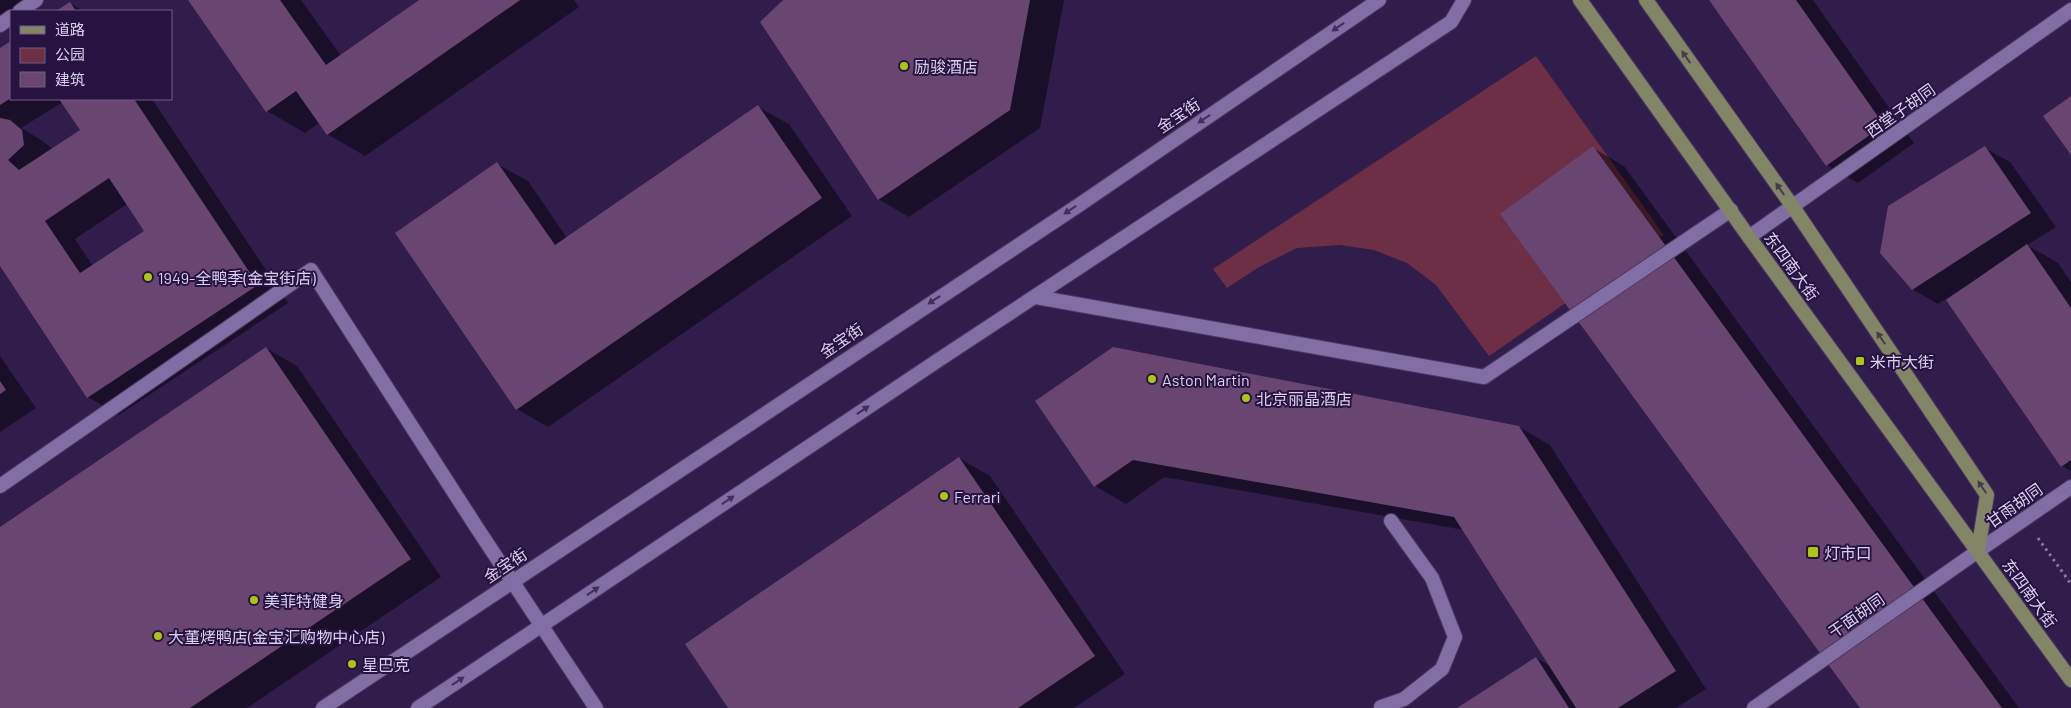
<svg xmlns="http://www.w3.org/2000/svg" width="2071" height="708" font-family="Barlow,'Noto Sans SC',sans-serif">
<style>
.green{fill:#6d2f46}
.shadow{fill:#0007;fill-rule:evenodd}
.building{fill:#694572;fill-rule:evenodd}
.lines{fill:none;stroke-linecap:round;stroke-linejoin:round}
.service-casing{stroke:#4b3962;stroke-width:16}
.minor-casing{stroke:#4b3962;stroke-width:16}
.tertiary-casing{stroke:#4b3962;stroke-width:16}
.secondary-casing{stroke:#4b3962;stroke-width:16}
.primary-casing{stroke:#4b3962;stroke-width:16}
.path{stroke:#887aa0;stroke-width:3;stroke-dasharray:2.5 4;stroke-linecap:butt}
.service{stroke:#806ea4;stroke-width:14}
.minor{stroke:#806ea4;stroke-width:14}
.tertiary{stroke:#806ea4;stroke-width:14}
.secondary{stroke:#806ea4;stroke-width:14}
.primary{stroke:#828566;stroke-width:14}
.oneway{fill:#412e5f}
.oneway2{fill:#463b4e}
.poi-dot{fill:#abc614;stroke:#261341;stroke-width:2}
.labels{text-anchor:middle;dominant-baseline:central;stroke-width:4;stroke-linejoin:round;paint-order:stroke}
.poi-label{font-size:16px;fill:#dad1ef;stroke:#261341;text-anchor:start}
.street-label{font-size:16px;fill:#dad1ef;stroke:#261341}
</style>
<rect width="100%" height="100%" fill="#301d4c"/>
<path class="green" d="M1536,56L1664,235L1489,356L1436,285L1407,263L1374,250L1340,245L1297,248L1259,267L1227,288L1213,269Z"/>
<path class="shadow" d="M0,0H24L0,16Z
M189,0H301L341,56L421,0H574L579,7L365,156L327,134L319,123L305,133L267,111Z
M784,0H1064L1040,128L909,217L878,199Z
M1710,0H1813L1914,143L1858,183L1827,165Z
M70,3L83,11H58Z
M11,42V99H152L288,303L119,415L88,397L0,264V50ZM63,102L82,130L53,149L41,140L21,128ZM127,204L145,231L93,266L75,239Z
M758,107L789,124L852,216L548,427L517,409L497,164L528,181L567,238Z
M1593,148L1624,166L2019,708H1861Z
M1985,148L2010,162L2056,227L2027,245L2058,263L2071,282V471L2062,466L1964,287L1938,304L1912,289Z
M266,348L297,366L441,577L247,708H0V528Z
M0,356L36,408L0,432Z
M1036,401L1519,427L1550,445L1706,689L1676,708H1459L1536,658L1552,667L1464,530L1164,477L1126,504L1095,486Z
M959,458L990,476L1125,674L1074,708H730Z"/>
<path class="building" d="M188,0H280L326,65L419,0H520L327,135L296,91L266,112Z
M783,0H1030L1010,110L878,200L760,22Z
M1709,0H1796L1884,125L1826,166Z
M70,2L76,11H56Z
M11,41V98L0,105V48Z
M2071,96V155L2043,116Z
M59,99H134L258,285L87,398L0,266V118L10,120L22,130L24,145L8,160L19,170L80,130ZM109,178L144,231L80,273L45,221Z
M758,105L822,198L516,410L395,233L497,162L555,245Z
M1593,146L2002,708H1860L1500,214Z
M1985,146L2031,213L1912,290L1880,253L1888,206Z
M2027,244L2071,308V460L2061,467L1946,300Z
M266,347L411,559L190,708H0V527Z
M1113,347L1519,426L1676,671L1618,708H1576L1454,517L1133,460L1094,487L1035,401Z
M0,381L6,390L0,394Z
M959,457L1095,656L1018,708H728L685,644Z
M1536,657L1569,708H1457Z"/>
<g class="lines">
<defs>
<path id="service" d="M1036,297L1484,377L1731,210
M1381,707L1404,699L1442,669L1455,637L1432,578L1391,521"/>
<path id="minor" d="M20,11L36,0
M0,25L11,17
M1749,237L2071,10
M0,486L311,270L477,528L596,708
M1754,708L1978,551"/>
<path id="tertiary" d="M1978,551L2071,487"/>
<path id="secondary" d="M323,708L1079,205L1379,0
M418,708L940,359L1451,22L1464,0"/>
<path id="primary" d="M1580,0L1749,237L2071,680
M1646,0L1793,207L1987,495L1978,551"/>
</defs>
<use href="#service" class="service-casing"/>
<use href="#minor" class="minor-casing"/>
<use href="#tertiary" class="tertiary-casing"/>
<use href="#secondary" class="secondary-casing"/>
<use href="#primary" class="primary-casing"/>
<path class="path" d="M2038,538L2071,584"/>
<use href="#service" class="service"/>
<use href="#minor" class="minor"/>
<use href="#tertiary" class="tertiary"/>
<use href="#secondary" class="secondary"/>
<use href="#primary" class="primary"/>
</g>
<defs><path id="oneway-solid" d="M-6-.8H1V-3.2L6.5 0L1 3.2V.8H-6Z" transform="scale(1.25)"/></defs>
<g class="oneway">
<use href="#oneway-solid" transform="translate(1338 27) rotate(146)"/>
<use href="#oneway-solid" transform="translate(1204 119) rotate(146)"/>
<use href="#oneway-solid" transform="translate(1070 210) rotate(147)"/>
<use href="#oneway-solid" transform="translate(934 300) rotate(146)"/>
<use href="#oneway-solid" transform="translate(863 410) rotate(-34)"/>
<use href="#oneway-solid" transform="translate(728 500) rotate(-34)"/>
<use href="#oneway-solid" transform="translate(593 591) rotate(-34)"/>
<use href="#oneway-solid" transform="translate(458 681) rotate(-34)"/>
</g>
<g class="oneway2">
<use href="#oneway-solid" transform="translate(1686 57) rotate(-125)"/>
<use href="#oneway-solid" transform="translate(1780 189) rotate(-125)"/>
<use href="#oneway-solid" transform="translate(1881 338) rotate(-124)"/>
<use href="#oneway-solid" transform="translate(1982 487) rotate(-124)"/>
</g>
<g class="poi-dot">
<circle cx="904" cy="66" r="5"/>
<circle cx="148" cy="277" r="5"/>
<rect x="1855" y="356" width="10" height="10" rx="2.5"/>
<circle cx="1152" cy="379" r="5"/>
<circle cx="1246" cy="398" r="5"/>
<circle cx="944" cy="496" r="5"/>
<rect x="1807" y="546" width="12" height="12" rx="2.5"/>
<circle cx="254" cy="600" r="5"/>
<circle cx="158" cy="636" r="5"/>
<circle cx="352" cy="664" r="5"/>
</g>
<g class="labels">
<g class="poi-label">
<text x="914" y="66">励骏酒店</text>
<text x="158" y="277">1949-全鸭季(金宝街店)</text>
<text x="1870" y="361">米市大街</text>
<text x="1162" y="379">Aston Martin</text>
<text x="1256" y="398">北京丽晶酒店</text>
<text x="954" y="496">Ferrari</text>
<text x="1824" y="552">灯市口</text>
<text x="264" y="600">美菲特健身</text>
<text x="168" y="636">大董烤鸭店(金宝汇购物中心店)</text>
<text x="362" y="664">星巴克</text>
</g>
<g class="street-label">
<text transform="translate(1900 110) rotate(-35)">西堂子胡同</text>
<text transform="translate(1178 115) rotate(-34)">金宝街</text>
<text transform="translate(1792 266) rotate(54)">东四南大街</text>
<text transform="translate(841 340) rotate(-34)">金宝街</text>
<text transform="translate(2014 505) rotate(-35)">甘雨胡同</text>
<text transform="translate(505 565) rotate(-34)">金宝街</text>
<text transform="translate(2030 593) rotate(54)">东四南大街</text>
<text transform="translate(1856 615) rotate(-35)">干面胡同</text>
</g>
</g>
<rect x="10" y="10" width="162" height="90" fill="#261341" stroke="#6e5f87"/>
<rect x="20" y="26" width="25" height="8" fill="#828566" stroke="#6e5f87"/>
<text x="55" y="35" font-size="15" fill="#dad1ef">道路</text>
<rect x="20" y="48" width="25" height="15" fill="#6d2f46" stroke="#6e5f87"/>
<text x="55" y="60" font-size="15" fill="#dad1ef">公园</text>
<rect x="20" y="72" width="25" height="15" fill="#694572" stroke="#6e5f87"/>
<text x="55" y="85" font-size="15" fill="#dad1ef">建筑</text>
</svg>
